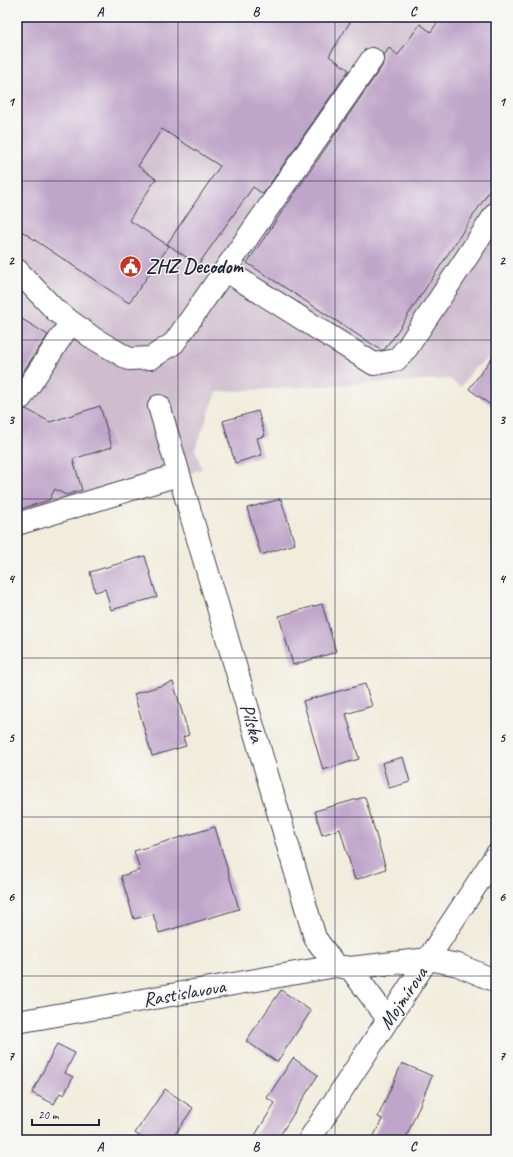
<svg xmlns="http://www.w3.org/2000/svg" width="513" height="1157" font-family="Caveat,sans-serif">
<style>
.industrial{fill:#cfbdce}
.building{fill:#c0a5ca}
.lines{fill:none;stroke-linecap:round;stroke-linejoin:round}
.minor-casing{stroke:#414053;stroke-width:24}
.minor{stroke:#fff;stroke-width:22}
.grid{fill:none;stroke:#22223b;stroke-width:1;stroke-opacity:0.55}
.labels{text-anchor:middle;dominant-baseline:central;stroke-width:3;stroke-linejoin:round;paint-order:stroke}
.poi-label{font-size:20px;font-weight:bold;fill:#22223b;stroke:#f6f6f2;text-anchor:start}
.street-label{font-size:20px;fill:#22223b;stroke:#f6f6f2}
.neatline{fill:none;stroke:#22223b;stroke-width:1.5}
.grid-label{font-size:13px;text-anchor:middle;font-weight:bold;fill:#22223b}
</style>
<rect width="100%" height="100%" fill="#f6f6f2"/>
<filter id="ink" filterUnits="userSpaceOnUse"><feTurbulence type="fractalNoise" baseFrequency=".025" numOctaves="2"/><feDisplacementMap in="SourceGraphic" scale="8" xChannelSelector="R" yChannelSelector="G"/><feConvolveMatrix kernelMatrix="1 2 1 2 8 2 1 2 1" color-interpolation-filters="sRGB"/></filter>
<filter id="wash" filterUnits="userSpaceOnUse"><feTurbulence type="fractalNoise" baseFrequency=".012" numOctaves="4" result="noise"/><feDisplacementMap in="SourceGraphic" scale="16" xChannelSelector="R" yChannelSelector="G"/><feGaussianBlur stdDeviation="0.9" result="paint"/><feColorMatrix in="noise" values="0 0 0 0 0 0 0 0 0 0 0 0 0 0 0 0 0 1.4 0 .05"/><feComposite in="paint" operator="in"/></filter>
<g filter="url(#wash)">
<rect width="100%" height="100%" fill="#f1ecdb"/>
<path class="industrial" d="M17,17H496V354L474,368L461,387L449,379L217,392L195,449L202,469L17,526Z"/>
<g id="blocks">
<path class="building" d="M17,17H353L329,56L349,70L263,194L253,187L198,265L167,244L220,166L162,129L138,166L156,179L129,220L169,246L129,303L17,228Z
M441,17H496V181L391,341H390L384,350H381L247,263L382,66L384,55L389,48L398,55L420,24L431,32Z
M17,316L48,335L17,381Z
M496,352V409L469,389Z
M100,406L112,447L73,459L82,490L66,495L55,489L49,500L17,510V409H26L50,422Z
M258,411L265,436L257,438L262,455L235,463L223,421Z
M281,499L295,544L261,555L247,508Z
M145,556L157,597L111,610L105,589L95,592L90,572Z
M322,604L336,652L293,665L279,616Z
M173,682L189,735L183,737L186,746L152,756L134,694Z
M365,684L372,706L346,714L359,759L323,770L303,701Z
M403,757L410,782L389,788L382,763Z
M365,797L386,869L355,880L340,829L322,835L315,811Z
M215,827L239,909L159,933L153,914L134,919L121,876L140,870L134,851Z
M281,990L311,1011L277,1062L246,1041Z
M57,1044L75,1053L65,1073L73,1077L64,1095L60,1093L54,1104L32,1093Z
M293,1058L318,1075L277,1140H252L275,1103L267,1098Z
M402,1063L432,1076L405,1140H372L382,1119L378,1117Z
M165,1089L193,1108L171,1140H145L135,1133Z"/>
</g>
</g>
<g filter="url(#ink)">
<use href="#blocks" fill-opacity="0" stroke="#414053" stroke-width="1"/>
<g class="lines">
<defs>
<path id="minor" d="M17,270L56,311L93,338L129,359L151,358L174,343L372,59
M225,270L374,364L396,360L407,348L496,213
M21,398L71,322
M159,406L315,938L336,966
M17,524L178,475
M350,968L429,959L458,965L496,981
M17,1022L336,966L350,968L388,1019
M309,1140L496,855"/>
</defs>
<use href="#minor" class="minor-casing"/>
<use href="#minor" class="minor"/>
</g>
</g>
<path class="grid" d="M178,17V1140M335,17V1140M17,181H496M17,340H496M17,499H496M17,658H496M17,817H496M17,976H496"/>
<defs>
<symbol id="civic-disc" viewBox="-11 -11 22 22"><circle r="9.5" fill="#c8321e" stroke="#f6f6f2"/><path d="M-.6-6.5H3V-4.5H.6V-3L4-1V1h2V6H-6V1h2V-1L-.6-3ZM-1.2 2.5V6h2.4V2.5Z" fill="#fff"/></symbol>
</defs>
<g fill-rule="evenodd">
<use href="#civic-disc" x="118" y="254" width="25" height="25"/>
</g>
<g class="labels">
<g class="poi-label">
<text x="146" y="266">ZHZ Decodom</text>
</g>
<g class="street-label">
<text transform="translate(252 723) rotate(73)">Pílska</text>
<text transform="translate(184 993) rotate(-10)">Rastislavova</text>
<text transform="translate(403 998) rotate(-56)">Mojmírova</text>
</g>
</g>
<rect width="513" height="1157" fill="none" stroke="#f6f6f2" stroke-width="44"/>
<path d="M32 1119v6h67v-6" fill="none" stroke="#22223b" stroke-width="2"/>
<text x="38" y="1119" font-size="12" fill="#22223b" stroke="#f6f6f2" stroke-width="3" paint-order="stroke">20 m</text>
<rect x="22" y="22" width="469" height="1113" class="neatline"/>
<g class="grid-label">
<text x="100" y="16">A</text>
<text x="256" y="16">B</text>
<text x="413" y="16">C</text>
<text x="11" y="106">1</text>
<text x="502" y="106">1</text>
<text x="11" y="265">2</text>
<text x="502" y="265">2</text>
<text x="11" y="424">3</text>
<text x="502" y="424">3</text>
<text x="11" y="583">4</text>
<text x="502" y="583">4</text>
<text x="11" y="742">5</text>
<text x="502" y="742">5</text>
<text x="11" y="901">6</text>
<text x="502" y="901">6</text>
<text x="11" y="1060">7</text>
<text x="502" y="1060">7</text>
<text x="100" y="1151">A</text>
<text x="256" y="1151">B</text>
<text x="413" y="1151">C</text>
</g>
</svg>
